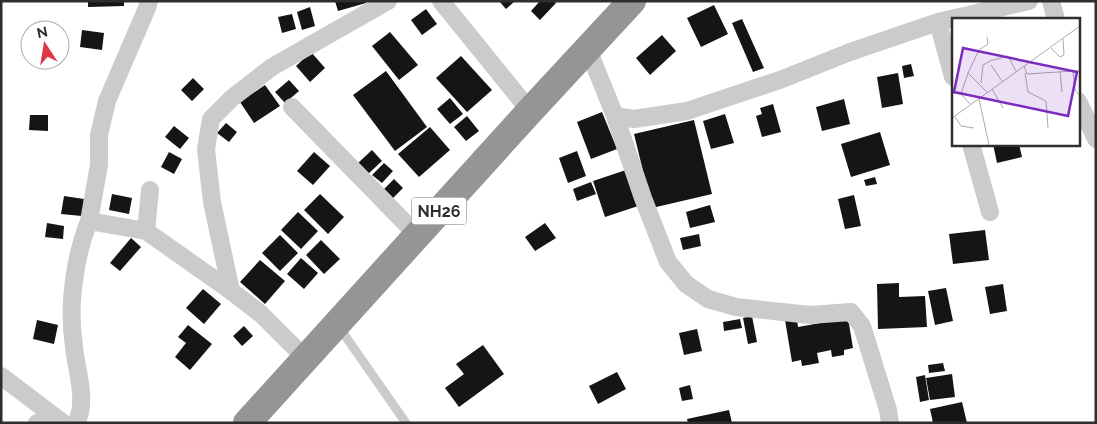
<svg xmlns="http://www.w3.org/2000/svg" width="1097" height="424" font-family="Raleway,sans-serif">
<style>
.building{fill:#151515}
.lines{fill:none;stroke-linecap:round;stroke-linejoin:round}
.lane{stroke:#cbcbcb;stroke-width:9}
.street{stroke:#cbcbcb;stroke-width:18}
.highway{stroke:#959595;stroke-width:28}
.labels{text-anchor:middle;dominant-baseline:central;stroke-width:5;stroke-linejoin:round;paint-order:stroke}
.shield{fill:#fff;stroke:#6d6d6d;stroke-width:1}
.shield-label{font-size:16px;font-weight:bold;fill:#2e2e2e}
.inset-road{fill:none;stroke:#ababab;stroke-width:1}
.view{fill:#7b2cbf;fill-opacity:0.15;stroke:#7b2cbf;stroke-width:2.5}
.inset-edge{fill:none;stroke:#2e2e2e;stroke-width:2.5}
</style>
<rect width="100%" height="100%" fill="#fff"/>
<path class="building" d="M88,1H124V6L88,7Z
M335,1H366V3L338,11Z
M499,1H515L506,9Z
M540,1H554L556,3L540,20L531,11Z
M714,5L728,34L701,47L687,18Z
M310,7L315,26L302,30L297,12Z
M426,9L437,24L422,35L411,20Z
M292,14L296,29L282,33L278,17Z
M742,19L764,68L753,72L732,23Z
M82,30L104,33L102,50L80,47Z
M390,32L418,65L399,80L372,46Z
M662,35L676,51L650,75L636,58Z
M311,52L325,68L310,82L296,66Z
M461,56L492,90L467,112L436,78Z
M911,64L914,76L904,78L902,66Z
M386,71L427,127L395,151L353,95Z
M898,73L903,104L882,108L877,77Z
M193,78L204,89L192,101L181,90Z
M289,80L299,91L285,103L275,92Z
M265,85L280,106L254,123L240,102Z
M450,98L463,114L450,124L437,109Z
M844,99L850,124L822,131L816,107Z
M773,104L781,132L762,137L756,116L762,114L760,108Z
M602,112L617,149L591,159L577,122Z
M725,114L734,143L711,149L703,121Z
M30,115H48V131L29,130Z
M467,116L479,131L466,141L454,127Z
M694,120L712,194L652,208L634,134Z
M226,123L237,132L229,142L217,133Z
M174,126L189,138L180,149L165,137Z
M430,127L450,150L419,177L398,154Z
M880,132L890,165L851,177L841,144Z
M993,144H1019L1022,157L997,163Z
M372,150L382,161L367,175L357,164Z
M577,151L586,176L568,183L559,158Z
M169,152L182,159L174,174L161,167Z
M314,152L330,166L313,185L297,171Z
M384,163L393,171L382,183L372,175Z
M626,170L638,206L605,217L593,181Z
M875,177L877,184L866,186L864,180Z
M394,179L403,188L393,198L384,189Z
M591,182L596,194L577,201L573,189Z
M112,194L132,198L129,214L109,210Z
M320,194L344,217L328,234L304,210Z
M854,195L861,226L845,229L838,199Z
M64,196L84,199L82,216L61,214Z
M710,205L715,222L690,228L686,212Z
M298,212L318,231L301,249L281,230Z
M47,223L64,226L63,239L45,237Z
M545,223L556,238L535,251L525,237Z
M985,230L989,260L953,264L949,234Z
M699,234L701,246L683,250L680,238Z
M280,235L298,253L280,271L262,253Z
M131,238L141,247L120,271L110,263Z
M321,240L340,259L324,274L306,255Z
M301,258L318,273L304,289L287,274Z
M260,260L285,281L265,304L240,282Z
M899,283V297L925,296L927,327L878,329L877,284Z
M1003,284L1007,311L990,314L985,287Z
M946,288L953,321L935,325L928,291Z
M203,289L221,304L204,324L186,308Z
M752,316L757,342L748,344L743,318Z
M797,318L798,327L848,318L853,348L844,350V355L832,357L831,350L817,353L819,363L802,366L801,360L792,362L785,320Z
M740,319L742,328L724,331L723,322Z
M37,320L58,325L54,344L33,339Z
M188,325L212,344L190,370L175,357L186,343L178,337Z
M244,326L253,336L242,346L233,336Z
M697,329L702,351L684,355L679,333Z
M483,345L504,374L459,407L445,388L464,374L456,364Z
M943,363L945,371L929,373L928,365Z
M617,372L626,389L598,404L589,386Z
M952,374L955,397L930,400L926,378Z
M925,375L929,400L920,402L916,377Z
M690,385L693,399L682,401L679,388Z
M962,402L967,423H933L930,409Z
M729,410L732,423H688L687,419Z"/>
<g class="lines">
<path class="lane" d="M339,327L406,423"/>
<path class="street" d="M441,1L530,111
M1051,1L1056,19
M938,22L953,77
M588,49L615,116L634,119L687,111L780,80L850,52L938,22L1029,1
M1078,101L1096,139
M292,107L417,235
M615,116L643,198L668,262L686,284L708,299L736,307L810,315L851,312L862,326L888,410L890,423
M971,144L990,212
M89,221L99,165V135L107,101L147,8L149,1
M146,231L150,190
M231,291L212,202L206,149L211,119L232,98L272,67L388,1
M1,376L63,423
M37,423H43
M76,423C88,402 76,369 74,347C72,332 71,315 72,300C74,273 79,246 89,221L146,231L231,291L261,314L305,358"/>
<path class="highway" d="M247,423L530,111L632,1"/>
</g>
<g class="labels">
<rect class="shield" x="411.5" y="197.5" width="55" height="27" rx="4"/>
<g class="shield-label">
<text x="439" y="211">NH26</text>
</g>
</g>
<g transform="translate(952 18)">
<rect width="128" height="128" fill="#fff"/>
<path class="inset-road" d="M99,30L108,39L112,37L111,21M39,47L50,63M72,48L75,56L121,53M108,53L110,74M128,53H121L123,72L128,78M16,55L27,32L36,26L35,19M73,55L76,74L94,83L96,110M29,65L31,47L38,43L56,38L64,53M40,71L51,90M0,75L9,76L18,86M9,76L16,55L35,74M27,81L37,127M3,99L9,108L22,110M0,100L128,8"/>
<path class="view" d="M11,30L125,54L116,98L2,74Z"/>
<rect width="128" height="128" class="inset-edge"/>
</g>
<rect width="1097" height="424" fill="none" stroke="#2e2e2e" stroke-width="5"/>
<g transform="translate(45 45) rotate(348)"><circle r="24" fill="#ffffff" stroke="#ababab"/>
<path d="M0-4L9 19L0 12L-9 19Z" fill="#e0364a"/>
<text y="-8" font-size="14" font-weight="bold" text-anchor="middle" fill="#2e2e2e">N</text>
</g>
</svg>
